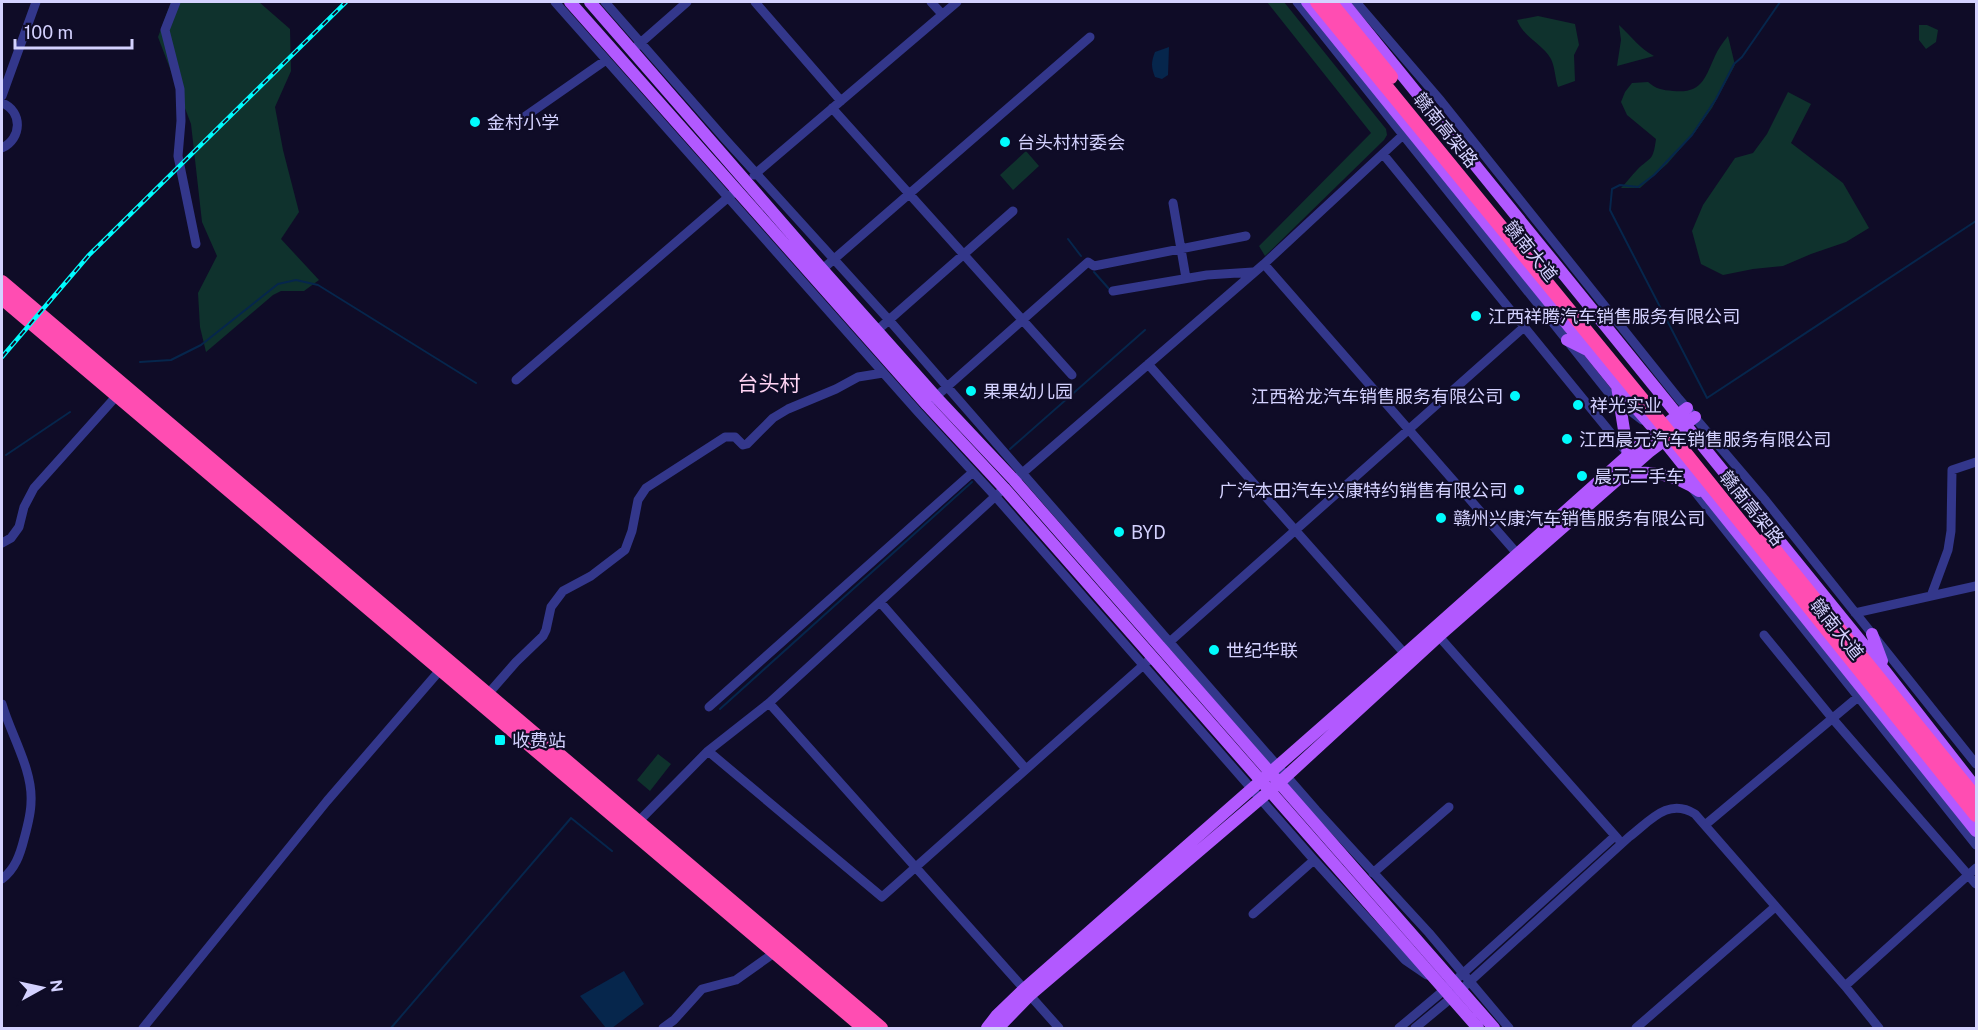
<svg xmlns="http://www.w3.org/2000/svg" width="1978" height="1030" font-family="'Public Sans','Noto Sans SC',sans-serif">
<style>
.green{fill:#0f322d}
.water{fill:#06264c}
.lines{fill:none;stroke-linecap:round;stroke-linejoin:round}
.stream{stroke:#06264c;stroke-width:2}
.minor{stroke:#33378b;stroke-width:9}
.major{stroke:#b259ff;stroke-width:12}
.highway{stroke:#ff4db2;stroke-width:14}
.rail-casing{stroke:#00fbfd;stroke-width:4.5}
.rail{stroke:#0f0c27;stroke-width:2;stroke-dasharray:7;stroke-linecap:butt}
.highway-bridge{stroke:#ff4db2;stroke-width:14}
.poi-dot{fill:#00fbfd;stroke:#0f0c27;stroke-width:2}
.labels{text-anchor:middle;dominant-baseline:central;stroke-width:4.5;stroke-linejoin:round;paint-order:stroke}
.poi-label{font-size:18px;fill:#d4d2ff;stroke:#0f0c27;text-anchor:start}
.street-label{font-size:18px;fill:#d4d2ff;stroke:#0f0c27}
.quarter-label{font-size:21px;fill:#ffd4f3;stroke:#0f0c27}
</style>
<rect width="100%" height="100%" fill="#0f0c27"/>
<path class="green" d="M171,2H259L290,29L291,71L275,107L283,150L299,212L281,239L319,280L304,291H281L273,295L206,352L200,327L198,293L217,256L202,222L191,124L158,37Z
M1267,2H1284L1386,129L1387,135L1384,140L1265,256L1259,246L1371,133Z
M1538,16L1575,24L1579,45L1574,55L1575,81L1558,87C1555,78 1555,67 1551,59C1542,43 1524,38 1517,20Z
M1619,25C1631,36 1640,49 1654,56L1617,66L1621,40Z
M1919,25H1927L1938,30L1936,42L1926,49L1919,40Z
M1728,36L1735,65L1712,108L1695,132L1667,164L1640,188H1621C1627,182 1631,176 1637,170C1651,156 1653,162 1656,139L1627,115L1621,102L1625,92L1632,83L1648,82C1656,89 1662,90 1673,91C1702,94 1705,78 1715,56C1718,49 1723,42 1728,36Z
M1788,92L1811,104L1791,143L1843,183L1869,228L1846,242L1811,254L1783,266L1753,269L1723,275L1701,264L1692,231L1703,205L1735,158L1753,153L1767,134Z
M1026,151L1039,166L1013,190L1000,175Z
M658,754L671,764L650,791L637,780Z"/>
<path class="water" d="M1169,47L1168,75L1162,79L1155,77C1151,67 1151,62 1155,52Z
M624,971L644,1004L612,1028H606L580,996Z"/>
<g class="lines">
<path class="stream" d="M1780,2L1742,57L1734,64L1716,99L1692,135L1654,175L1638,187L1620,185L1612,189L1610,210L1707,398L1976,221
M1068,239L1081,256
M1094,272L1110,290
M140,362L171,360L201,345L278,284L296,280L318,285L476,383
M1010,449L1145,330
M6,455L70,412
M720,709L972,482
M391,1028L571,818L612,851"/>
<path class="minor" d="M176,2L165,30L180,89L181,121L178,156L196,244
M555,2L918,412L995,496L1314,860L1405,960L1427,975
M605,2L725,139L889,320L1316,810L1429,933L1509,1028
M755,2L841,101
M931,2L942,14
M1297,2L1612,397L1642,420
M1356,2L1441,101L1679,399L1766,501L1976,764
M637,46L687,2
M2,96L36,2
M2,103C23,111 22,139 2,148
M832,108L1072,375
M520,120L606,60
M1383,154L1628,454
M754,175L957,2
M1173,203L1186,278
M1264,264L1521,558
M818,273L1090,37
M1113,291L1207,275L1253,272
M873,334L1013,211
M1148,364L1405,654
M516,380L732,194
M931,401L1088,262L1094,266L1246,236
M1019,476L1264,264L1403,135
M1692,488L1976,845
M2,543L11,538L19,527L24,507L34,488L121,391
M1931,596L1976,586
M880,602L1026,769
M1855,613L1931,596L1948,550L1951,531L1952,470L1976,462
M1435,632L1618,839
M1764,635L1832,718L1976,884
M1165,646L1524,327
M488,694L516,662L543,636L546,630L551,607L563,591L591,576L625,550L632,531L638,500L646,488L725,437H735L743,445L747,444L773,418L788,409L836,389L858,377L883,373
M769,703L1059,1028
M2,704C11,735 33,770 31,802C31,814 27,828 24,839C20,855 15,869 2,879
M709,707L973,472
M708,751L882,897L1148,661
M635,825L708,751L769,703L999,493
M1705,825L1858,697
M1373,873L1449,807
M1253,914L1314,860
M1459,977L1615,836
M1466,985L1629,837C1650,821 1668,797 1695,814L1845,986L1879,1028
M1845,986L1976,868
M143,1028L327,801L441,669
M663,1028L674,1020L702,989L736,980L774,953
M1399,1028L1449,986
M1415,1028L1456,994
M1636,1028L1775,907"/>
<path class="major" d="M570,2L927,405L1004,488L1478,1028
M590,2L822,269L936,397L1014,480L1494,1028
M1307,2L1616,385L1656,431L1976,831
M1343,2L1885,671L1976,788
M1567,340L1587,350
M1617,386L1628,455
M1622,477C1647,467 1678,476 1699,491
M1872,634L1882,661
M987,1028L997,1015L1024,989L1405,654L1644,441L1687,408
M998,1028L1029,996L1280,782L1439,636L1649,452L1695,417"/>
<path class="highway" d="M2,282L881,1028
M2,298L864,1028"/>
<defs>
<path id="rail" d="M2,357L89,255L346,2"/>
</defs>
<use href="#rail" class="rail-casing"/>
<use href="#rail" class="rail"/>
<path class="highway-bridge" d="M1317,2L1641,398L1976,815
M1330,2L1391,77
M1766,539L1976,798"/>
</g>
<g class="poi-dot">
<circle cx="475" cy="122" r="6"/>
<circle cx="1005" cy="142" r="6"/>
<circle cx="1476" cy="316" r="6"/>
<circle cx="971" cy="391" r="6"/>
<circle cx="1515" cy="396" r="6"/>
<circle cx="1578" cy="405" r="6"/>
<circle cx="1567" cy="439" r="6"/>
<circle cx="1582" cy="476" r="6"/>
<circle cx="1519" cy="490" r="6"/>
<circle cx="1441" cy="518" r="6"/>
<circle cx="1119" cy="532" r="6"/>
<circle cx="1214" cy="650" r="6"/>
<rect x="494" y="734" width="12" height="12" rx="3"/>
</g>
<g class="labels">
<g class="poi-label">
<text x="487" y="122">金村小学</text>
<text x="1017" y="142">台头村村委会</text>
<text x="1488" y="316">江西祥腾汽车销售服务有限公司</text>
<text x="983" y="391">果果幼儿园</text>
<text x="1503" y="396" text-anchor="end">江西裕龙汽车销售服务有限公司</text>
<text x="1590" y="405">祥光实业</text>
<text x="1579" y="439">江西晨元汽车销售服务有限公司</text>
<text x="1594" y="476">晨元二手车</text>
<text x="1507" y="490" text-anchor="end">广汽本田汽车兴康特约销售有限公司</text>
<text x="1453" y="518">赣州兴康汽车销售服务有限公司</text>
<text x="1131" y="532">BYD</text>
<text x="1226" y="650">世纪华联</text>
<text x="512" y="740">收费站</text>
</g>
<g class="street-label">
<text transform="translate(1446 130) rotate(51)">赣南高架路</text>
<text transform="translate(1531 251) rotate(51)">赣南大道</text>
<text transform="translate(1752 508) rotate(51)">赣南高架路</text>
<text transform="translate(1837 629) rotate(51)">赣南大道</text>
</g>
<g class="quarter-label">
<text x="769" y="383">台头村</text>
</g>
</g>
<rect width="1978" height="1030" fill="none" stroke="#d4d2ff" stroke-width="6"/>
<g transform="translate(42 988) rotate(82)" stroke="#0f0c27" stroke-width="4.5" paint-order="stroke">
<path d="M0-4.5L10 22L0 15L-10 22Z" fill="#d4d2ff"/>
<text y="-9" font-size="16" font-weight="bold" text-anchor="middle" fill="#d4d2ff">N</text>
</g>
<path d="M15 39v9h117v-9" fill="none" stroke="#d4d2ff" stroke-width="3"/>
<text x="24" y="39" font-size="18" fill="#d4d2ff" stroke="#0f0c27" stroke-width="4.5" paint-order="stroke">100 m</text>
</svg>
